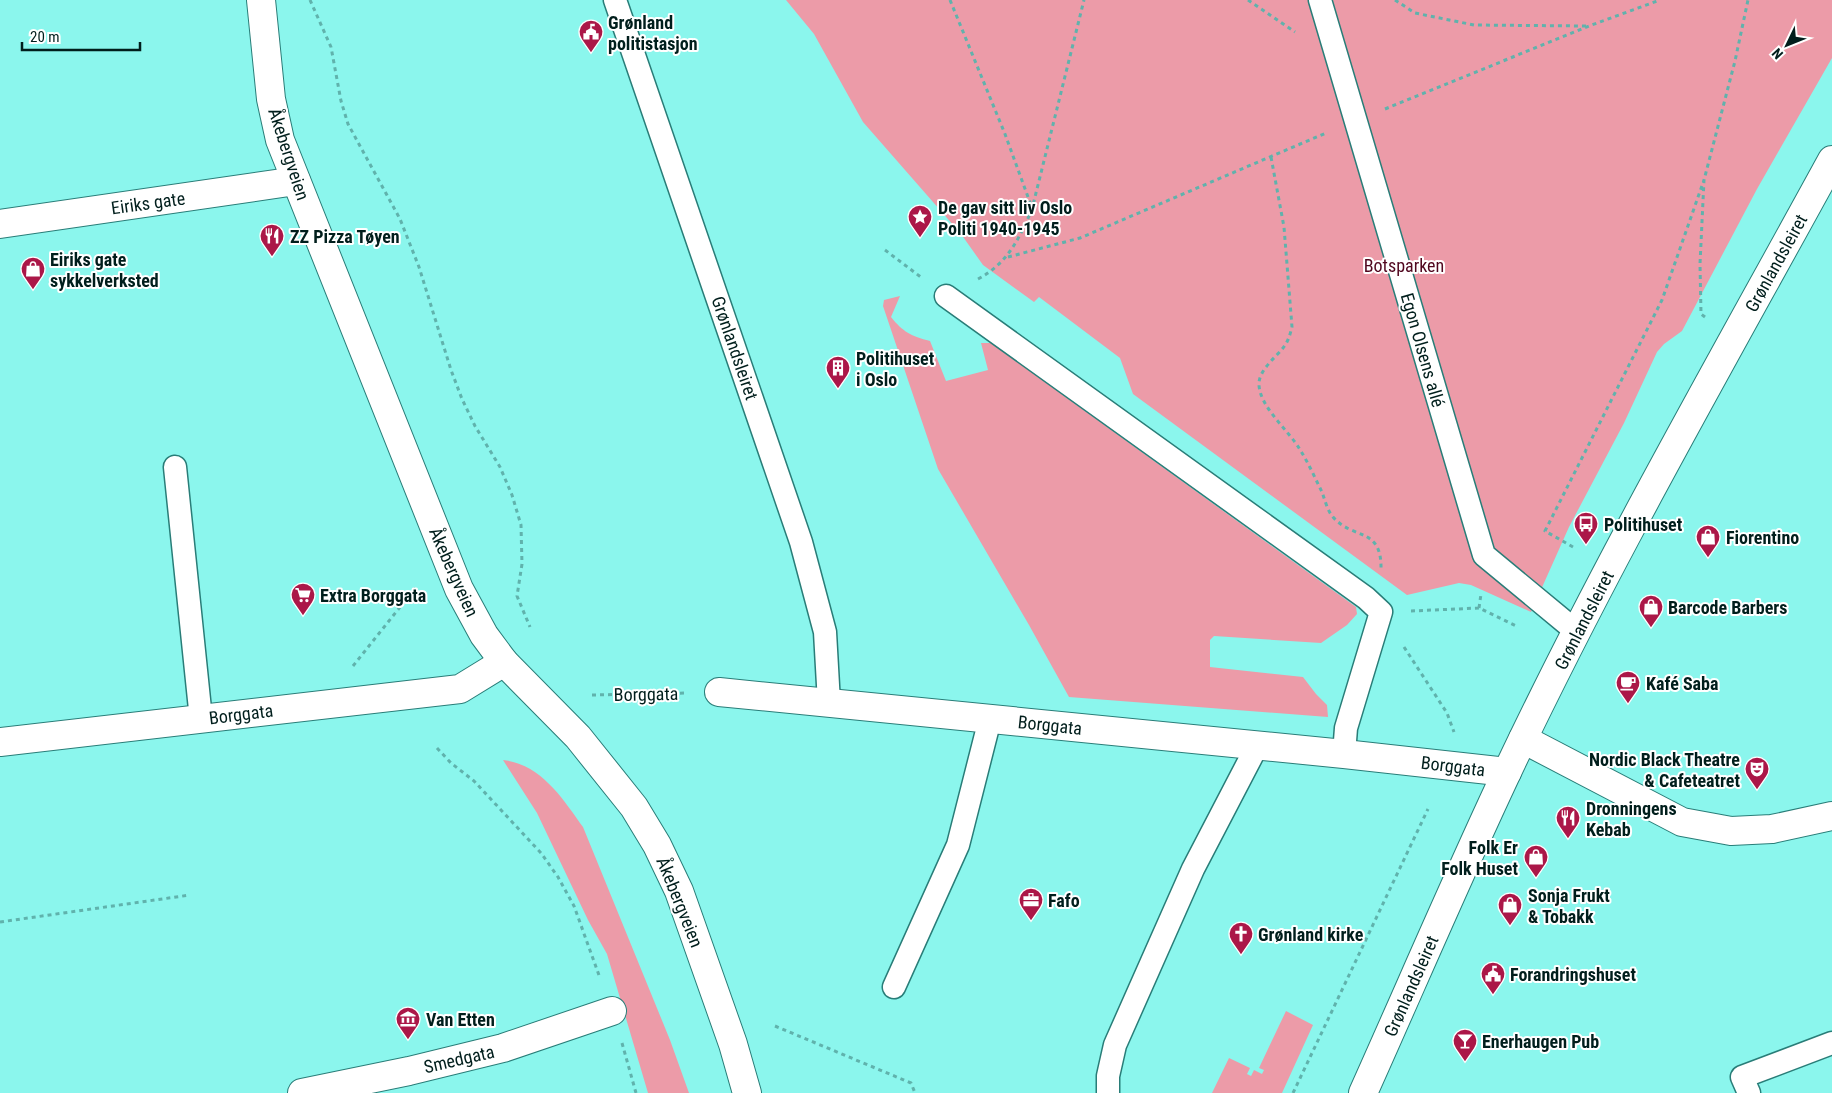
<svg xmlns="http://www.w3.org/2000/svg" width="1832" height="1093" font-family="'Roboto Condensed',sans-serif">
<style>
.green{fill:#ec9ba8}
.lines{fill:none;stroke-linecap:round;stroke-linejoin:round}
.service-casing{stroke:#297d78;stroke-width:25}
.minor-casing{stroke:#297d78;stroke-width:30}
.tertiary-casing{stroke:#297d78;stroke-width:30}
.path{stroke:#60b2ac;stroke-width:3;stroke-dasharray:4 4;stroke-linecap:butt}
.service{stroke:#fff;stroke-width:22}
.minor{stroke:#fff;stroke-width:28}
.tertiary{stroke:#fff;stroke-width:28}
.labels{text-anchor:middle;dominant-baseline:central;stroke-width:4;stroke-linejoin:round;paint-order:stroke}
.poi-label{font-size:18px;font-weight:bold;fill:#001e1c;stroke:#fff;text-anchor:start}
.street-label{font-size:18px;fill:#001e1c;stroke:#fff}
.park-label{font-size:18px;fill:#50061e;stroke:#fff}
</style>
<rect width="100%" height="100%" fill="#8bf6ed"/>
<path class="green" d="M786,0H1832V58L1757,189L1682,331L1664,344L1657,352L1624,423L1569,527L1531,612L1471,585L1459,583L1407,595L1133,394L1120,358L1039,297L1034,302L983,265L961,234L863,122L814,34Z
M900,296L891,317C903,332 911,336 930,341L946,381L988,370L981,343H991L1356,607L1357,614L1347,625L1321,643L1214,636L1210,640V667L1303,677L1316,694L1327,705L1328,717L1069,697L1029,625L938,469L883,306L884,300Z
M503,760C541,764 563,799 583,827L670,1040L689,1093H648L607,954L588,920L537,813Z
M1286,1011L1313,1025L1282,1093H1212L1229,1058L1250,1068L1247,1074L1251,1076L1254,1070L1262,1074L1264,1070L1259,1068Z"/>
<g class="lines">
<defs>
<path id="service" d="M615,0L801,542L825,632L829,703
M1320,0L1484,555L1577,632
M946,296L1341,580L1366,598L1381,612L1346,728L1344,754
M175,467L201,719
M894,987L958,845L990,719
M1108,1093V1076L1115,1045L1193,869L1257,746
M1749,1093L1742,1077L1832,1043"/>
<path id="minor" d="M0,224L296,181
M719,692L1344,754L1507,772
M1523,739L1682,822L1731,831L1772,829L1832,816
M0,742L460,689L504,662
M302,1093L409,1071L503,1048L612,1011"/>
<path id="tertiary" d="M261,0L271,99L280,140L459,589L484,635L504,662L578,737L634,807L657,845L679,891L733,1044L747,1093
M1363,1093C1411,986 1457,878 1507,772C1606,563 1721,363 1832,160"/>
</defs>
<use href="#service" class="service-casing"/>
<use href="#minor" class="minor-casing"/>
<use href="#tertiary" class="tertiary-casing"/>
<path class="path" d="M310,0L331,47L341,101L348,124L400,219L419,267L451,370L462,399L475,426L500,467L512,495L521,525L522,564L517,596L530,627
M950,0L1005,134L1032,208
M1248,0L1295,32
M1395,0L1415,13L1474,25L1586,26
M1385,109L1589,26L1660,0
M1271,157L1284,227L1292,327C1290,335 1288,342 1283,348C1275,358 1258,371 1259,385C1260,407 1288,430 1299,448C1308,462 1315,478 1322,492C1325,500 1327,510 1333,517C1354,541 1382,526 1381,570
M885,250L922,278
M1008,257L1080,238L1326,133
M978,279C1008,263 1019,239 1032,209L1084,0
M1705,317L1701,314L1700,264L1704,180L1735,61L1748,0
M1573,547L1545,531L1662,300L1704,180
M1479,608L1481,594
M1411,611L1479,608L1516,626
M1404,647L1447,713L1454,732
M353,666L416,587
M592,695L686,693
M437,748L451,763L474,781L541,853L558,877L574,906L600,978
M0,922L190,895
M775,1026L911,1083L915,1093
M622,1043L636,1093
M1293,1093L1428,809"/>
<use href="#service" class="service"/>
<use href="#minor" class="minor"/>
<use href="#tertiary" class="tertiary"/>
</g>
<defs>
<symbol id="civic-pin" viewBox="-11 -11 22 30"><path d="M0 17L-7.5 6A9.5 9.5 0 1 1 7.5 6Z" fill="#ab1748" stroke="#fff"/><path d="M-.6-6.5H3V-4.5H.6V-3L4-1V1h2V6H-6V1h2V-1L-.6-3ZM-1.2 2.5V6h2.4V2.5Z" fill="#fff"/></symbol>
<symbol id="sight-pin" viewBox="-11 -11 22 30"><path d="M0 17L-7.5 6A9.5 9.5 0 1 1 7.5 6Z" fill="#ab1748" stroke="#fff"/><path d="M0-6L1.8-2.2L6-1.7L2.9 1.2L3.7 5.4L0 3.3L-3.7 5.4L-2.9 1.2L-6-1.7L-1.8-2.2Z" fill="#fff"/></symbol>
<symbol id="restaurant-pin" viewBox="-11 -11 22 30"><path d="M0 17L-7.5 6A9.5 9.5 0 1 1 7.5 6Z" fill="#ab1748" stroke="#fff"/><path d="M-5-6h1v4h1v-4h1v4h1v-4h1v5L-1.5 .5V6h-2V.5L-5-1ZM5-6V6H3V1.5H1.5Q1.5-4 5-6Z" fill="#fff"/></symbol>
<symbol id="shop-pin" viewBox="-11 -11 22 30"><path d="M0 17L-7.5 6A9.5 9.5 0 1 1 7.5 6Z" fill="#ab1748" stroke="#fff"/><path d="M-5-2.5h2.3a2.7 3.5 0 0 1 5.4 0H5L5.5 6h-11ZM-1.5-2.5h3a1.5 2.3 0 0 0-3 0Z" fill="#fff"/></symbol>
<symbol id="building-pin" viewBox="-11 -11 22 30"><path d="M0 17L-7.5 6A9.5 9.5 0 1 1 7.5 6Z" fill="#ab1748" stroke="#fff"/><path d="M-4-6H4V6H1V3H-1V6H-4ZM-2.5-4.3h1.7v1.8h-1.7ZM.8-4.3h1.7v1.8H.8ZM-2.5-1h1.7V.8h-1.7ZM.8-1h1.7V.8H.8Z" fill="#fff"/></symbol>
<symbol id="bus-pin" viewBox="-11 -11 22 30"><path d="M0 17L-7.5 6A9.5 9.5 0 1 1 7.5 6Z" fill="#ab1748" stroke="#fff"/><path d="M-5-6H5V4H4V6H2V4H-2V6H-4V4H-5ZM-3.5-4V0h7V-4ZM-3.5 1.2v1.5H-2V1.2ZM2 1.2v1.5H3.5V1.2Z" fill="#fff"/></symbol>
<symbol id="supermarket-pin" viewBox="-11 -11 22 30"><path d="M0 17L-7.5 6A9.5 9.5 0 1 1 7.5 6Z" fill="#ab1748" stroke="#fff"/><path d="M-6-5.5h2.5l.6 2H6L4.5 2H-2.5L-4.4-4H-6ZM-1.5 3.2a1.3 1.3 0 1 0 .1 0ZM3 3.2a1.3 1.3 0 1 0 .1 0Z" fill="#fff"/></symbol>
<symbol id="cafe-pin" viewBox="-11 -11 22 30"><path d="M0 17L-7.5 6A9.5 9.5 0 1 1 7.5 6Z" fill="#ab1748" stroke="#fff"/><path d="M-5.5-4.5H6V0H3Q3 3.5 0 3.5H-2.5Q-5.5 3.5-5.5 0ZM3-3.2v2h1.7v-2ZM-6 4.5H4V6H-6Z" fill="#fff"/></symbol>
<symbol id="theatre-pin" viewBox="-11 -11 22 30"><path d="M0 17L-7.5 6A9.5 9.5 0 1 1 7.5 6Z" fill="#ab1748" stroke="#fff"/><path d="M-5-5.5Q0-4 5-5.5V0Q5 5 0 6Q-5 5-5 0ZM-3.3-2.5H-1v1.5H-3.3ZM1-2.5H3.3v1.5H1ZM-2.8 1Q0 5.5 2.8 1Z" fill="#fff"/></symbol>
<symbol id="office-pin" viewBox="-11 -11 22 30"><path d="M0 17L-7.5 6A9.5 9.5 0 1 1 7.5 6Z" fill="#ab1748" stroke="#fff"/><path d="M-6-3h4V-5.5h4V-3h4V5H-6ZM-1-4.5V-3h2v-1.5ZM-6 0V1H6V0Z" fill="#fff"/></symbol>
<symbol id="church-pin" viewBox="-11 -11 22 30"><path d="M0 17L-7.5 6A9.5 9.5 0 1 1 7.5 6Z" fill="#ab1748" stroke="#fff"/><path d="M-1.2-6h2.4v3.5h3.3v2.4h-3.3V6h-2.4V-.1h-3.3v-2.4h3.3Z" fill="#fff"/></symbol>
<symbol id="museum-pin" viewBox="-11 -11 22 30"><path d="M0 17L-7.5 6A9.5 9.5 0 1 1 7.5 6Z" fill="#ab1748" stroke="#fff"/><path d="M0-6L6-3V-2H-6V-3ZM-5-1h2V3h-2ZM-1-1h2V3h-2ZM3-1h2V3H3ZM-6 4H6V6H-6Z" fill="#fff"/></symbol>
<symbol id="bar-pin" viewBox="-11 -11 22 30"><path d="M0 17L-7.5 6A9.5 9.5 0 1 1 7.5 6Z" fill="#ab1748" stroke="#fff"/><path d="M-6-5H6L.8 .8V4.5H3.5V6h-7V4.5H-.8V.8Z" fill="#fff"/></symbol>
</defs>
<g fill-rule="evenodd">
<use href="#civic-pin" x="577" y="18" width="28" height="38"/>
<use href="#sight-pin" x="906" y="203" width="28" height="38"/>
<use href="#restaurant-pin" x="258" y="222" width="28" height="38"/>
<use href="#shop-pin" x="19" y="255" width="28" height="38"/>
<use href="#building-pin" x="824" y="354" width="28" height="38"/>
<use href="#bus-pin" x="1572" y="510" width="28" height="38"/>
<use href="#shop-pin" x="1694" y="523" width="28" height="38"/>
<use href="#supermarket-pin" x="289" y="581" width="28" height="38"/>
<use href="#shop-pin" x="1637" y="593" width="28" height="38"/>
<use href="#cafe-pin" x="1614" y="669" width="28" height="38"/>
<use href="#theatre-pin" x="1743" y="755" width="28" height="38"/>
<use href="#restaurant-pin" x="1554" y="804" width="28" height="38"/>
<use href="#shop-pin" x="1522" y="843" width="28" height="38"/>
<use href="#office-pin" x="1017" y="886" width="28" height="38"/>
<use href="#shop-pin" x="1496" y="891" width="28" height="38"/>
<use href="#church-pin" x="1227" y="920" width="28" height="38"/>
<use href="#civic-pin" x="1479" y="960" width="28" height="38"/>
<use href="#museum-pin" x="394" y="1005" width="28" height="38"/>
<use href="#bar-pin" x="1451" y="1027" width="28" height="38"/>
</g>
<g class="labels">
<g class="poi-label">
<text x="608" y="22">Grønland<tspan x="608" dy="21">politistasjon</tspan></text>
<text x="938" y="207">De gav sitt liv Oslo<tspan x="938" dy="21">Politi 1940-1945</tspan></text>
<text x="290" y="236">ZZ Pizza Tøyen</text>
<text x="50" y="259">Eiriks gate<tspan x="50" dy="21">sykkelverksted</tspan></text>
<text x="856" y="358">Politihuset<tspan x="856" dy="21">i Oslo</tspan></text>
<text x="1604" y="524">Politihuset</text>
<text x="1726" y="537">Fiorentino</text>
<text x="320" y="595">Extra Borggata</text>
<text x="1668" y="607">Barcode Barbers</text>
<text x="1646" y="683">Kafé Saba</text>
<text x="1740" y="759" text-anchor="end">Nordic Black Theatre<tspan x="1740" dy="21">&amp; Cafeteatret</tspan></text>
<text x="1586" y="808">Dronningens<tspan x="1586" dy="21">Kebab</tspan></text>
<text x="1518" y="847" text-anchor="end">Folk Er<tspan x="1518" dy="21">Folk Huset</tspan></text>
<text x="1528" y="895">Sonja Frukt<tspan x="1528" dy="21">&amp; Tobakk</tspan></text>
<text x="1048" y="900">Fafo</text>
<text x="1258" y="934">Grønland kirke</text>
<text x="1510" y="974">Forandringshuset</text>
<text x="426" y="1019">Van Etten</text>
<text x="1482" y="1041">Enerhaugen Pub</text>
</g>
<g class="street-label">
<text transform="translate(289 154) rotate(72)">Åkebergveien</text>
<text transform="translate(148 203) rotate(-8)">Eiriks gate</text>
<text transform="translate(1776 263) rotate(-61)">Grønlandsleiret</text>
<text transform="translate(735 348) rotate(71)">Grønlandsleiret</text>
<text transform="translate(1423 350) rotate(74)">Egon Olsens allé</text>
<text transform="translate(454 572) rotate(66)">Åkebergveien</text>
<text transform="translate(1584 620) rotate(-63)">Grønlandsleiret</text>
<text transform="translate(646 694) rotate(-1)">Borggata</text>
<text transform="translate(241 714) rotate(-7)">Borggata</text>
<text transform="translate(1050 725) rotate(6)">Borggata</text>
<text transform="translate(1453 766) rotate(7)">Borggata</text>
<text transform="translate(680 902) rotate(68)">Åkebergveien</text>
<text transform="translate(1411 986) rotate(-66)">Grønlandsleiret</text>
<text transform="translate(459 1059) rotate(-13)">Smedgata</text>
</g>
<g class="park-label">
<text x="1404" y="265">Botsparken</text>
</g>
</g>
<g transform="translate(1787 45) rotate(227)" stroke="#ffffff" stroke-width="4" paint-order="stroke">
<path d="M0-4L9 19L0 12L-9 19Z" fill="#001e1c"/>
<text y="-8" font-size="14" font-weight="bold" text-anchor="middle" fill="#001e1c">N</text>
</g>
<path d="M22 42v8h118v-8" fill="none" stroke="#001e1c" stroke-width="2.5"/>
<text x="30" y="42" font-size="15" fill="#001e1c" stroke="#ffffff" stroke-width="4" paint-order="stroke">20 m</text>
</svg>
